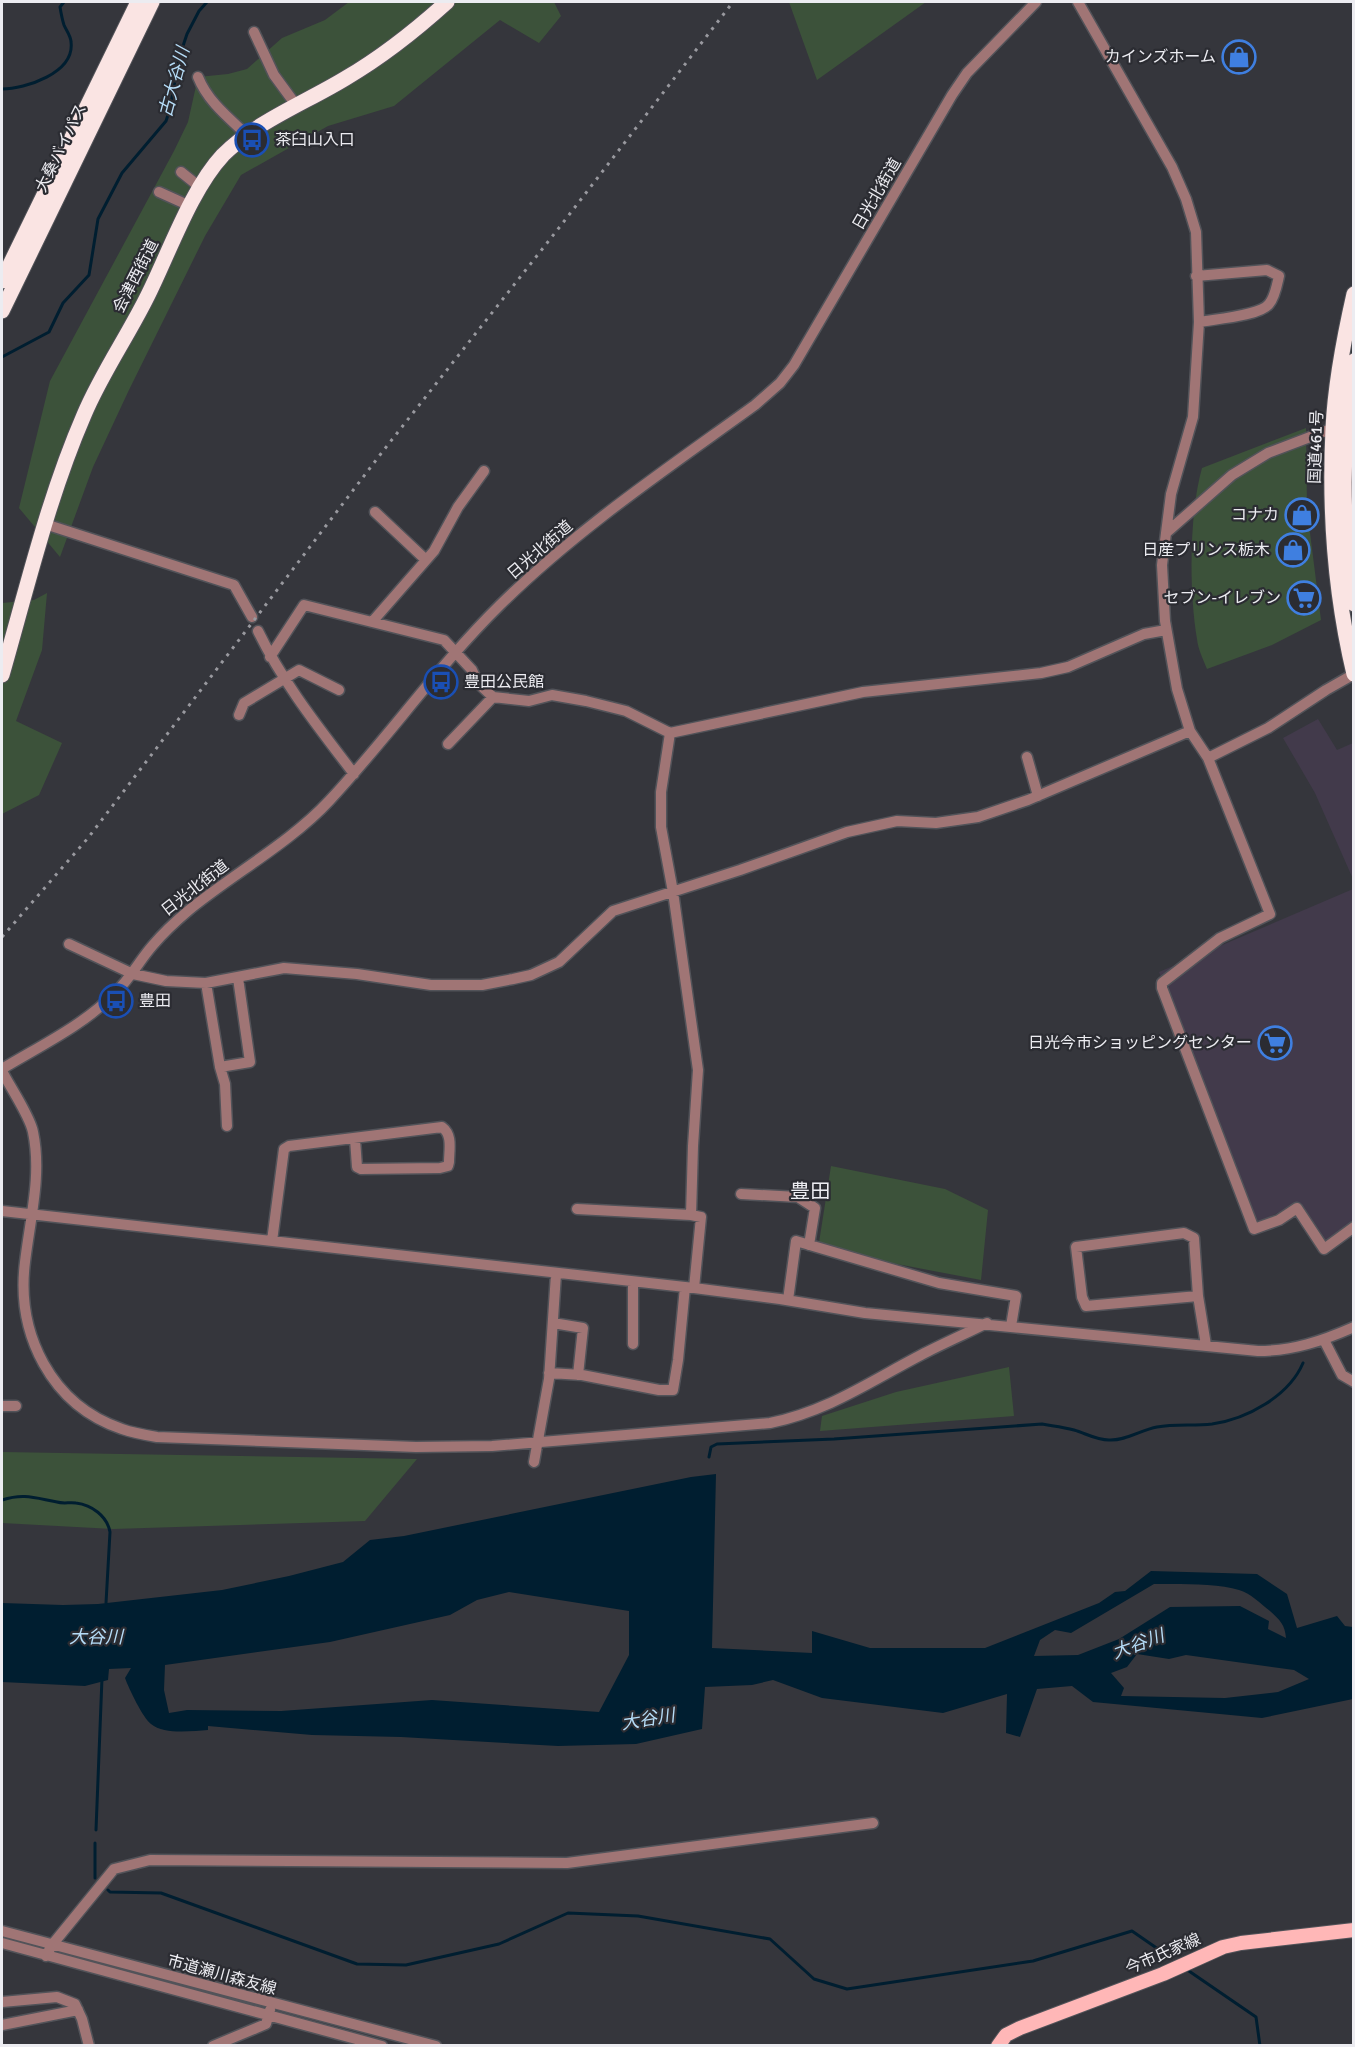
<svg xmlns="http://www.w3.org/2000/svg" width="1355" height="2047" font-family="Signika,'Noto Sans JP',sans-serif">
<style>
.commercial{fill:#423a4b}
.green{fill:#3c523a}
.water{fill:#001e30;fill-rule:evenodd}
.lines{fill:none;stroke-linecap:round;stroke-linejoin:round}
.stream{stroke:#001e30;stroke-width:3}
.minor-casing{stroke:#525359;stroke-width:13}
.major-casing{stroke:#525359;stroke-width:16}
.highway-casing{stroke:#525359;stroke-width:17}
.minor{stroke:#a07575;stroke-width:10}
.major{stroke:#ffb7b7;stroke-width:14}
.highway{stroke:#fae4e3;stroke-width:15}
.rail{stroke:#99999f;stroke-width:3;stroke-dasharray:3 6;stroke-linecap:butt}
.labels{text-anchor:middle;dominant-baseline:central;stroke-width:4.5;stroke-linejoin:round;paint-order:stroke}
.poi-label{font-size:16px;fill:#ececf1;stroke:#2b2c32;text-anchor:end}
.street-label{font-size:16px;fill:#ececf1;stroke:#2b2c32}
.water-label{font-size:18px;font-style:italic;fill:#b5dcf7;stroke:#2b2c32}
.quarter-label{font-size:20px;fill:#ececf1;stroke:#2b2c32}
</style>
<rect width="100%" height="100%" fill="#35363c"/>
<path class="commercial" d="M1318,719L1337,750L1353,743V879L1315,793L1283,738Z
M1353,889V1223L1331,1241L1324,1240L1299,1203L1256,1223L1159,972Z"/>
<path class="green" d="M349,2H554L561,16L539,43L500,20L394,106L328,126L241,175L205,236L128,392L93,467L60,557L19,508L50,381L174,151L188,122L198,77L228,74L247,69L282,38L325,20Z
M789,2H926L817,80Z
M1306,428L1307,509L1321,620L1272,645L1207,669C1203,659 1198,649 1197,639C1189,592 1189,514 1202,468Z
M47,593L42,650L16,721L62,743L39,795L2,814V603L34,600Z
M831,1166L945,1189L988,1210L981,1280L818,1249Z
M1009,1367L1014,1416L820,1431L822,1416L896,1392Z
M2,1452L417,1459L365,1521L113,1529L2,1523Z"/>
<path class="water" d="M716,1474L712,1648L812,1653V1631L870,1648H985L1099,1603L1115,1592L1125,1591L1151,1571L1257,1574L1287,1594L1297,1628L1337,1616L1345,1626L1353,1627V1699L1262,1718L1093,1702L1072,1686L1037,1689L1020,1737L1006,1733L1007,1694L943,1713L822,1698L773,1680L752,1685L705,1687L702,1729L636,1744L558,1746L401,1737L312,1735L208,1726V1730C192,1731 164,1735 151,1724C143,1718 129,1689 125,1678L131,1668L109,1669L108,1680L85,1686L2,1682V1603L63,1605L98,1604L222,1590L289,1576L343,1562L370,1540L404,1536L691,1477ZM1154,1584C1178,1584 1217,1583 1239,1590C1250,1593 1261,1604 1270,1611C1280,1620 1285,1625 1286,1638L1268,1629L1269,1621L1240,1606L1170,1607L1119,1639L1078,1655L1034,1656L1040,1640L1055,1630L1071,1633ZM509,1592L629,1611V1655L599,1712L432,1700L281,1711L187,1710L169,1713L164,1690L165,1665L330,1642L450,1615L477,1600ZM1137,1654L1169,1659L1186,1655L1294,1670L1309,1679L1278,1692L1225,1698L1121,1696L1124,1688L1111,1673L1127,1667Z"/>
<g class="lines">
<path class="stream" d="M2,89C25,89 75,73 71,42C71,36 66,30 64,25C62,19 61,13 60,7L64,2
M2,357L49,332L63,303L89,275L98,219L122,173L166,121L170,109L179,58L187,34L199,11L207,2
M709,1457L711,1447L717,1444L834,1439L1042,1424C1053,1426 1063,1427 1074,1430C1085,1433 1096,1440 1109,1440C1125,1441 1141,1430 1157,1427C1175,1424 1194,1426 1212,1424C1247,1419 1289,1396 1303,1363
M2,1500C24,1493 35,1498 57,1502C63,1504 70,1502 76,1503C92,1505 107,1516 110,1532L106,1603
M96,1830L102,1678
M95,1878V1843
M108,1890L110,1892L161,1893L357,1964L406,1965L499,1944L568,1913L638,1916L770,1939L814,1979L847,1989L1033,1961L1132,1931L1171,1958
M1186,1969L1256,2017L1260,2046"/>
<defs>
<path id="minor" d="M1078,2L1172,167L1186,199L1196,232L1199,322L1193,417L1171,494L1166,533
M254,32L274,75L296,105
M198,77C208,102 229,118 248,136
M181,172L201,188
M159,192L190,206
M1196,276L1267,270L1279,276C1277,285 1275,297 1269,304C1260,316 1215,319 1199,322
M1339,426L1268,453L1232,475L1166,533L1162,565L1165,621L1177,689L1190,731L1208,758L1270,914L1220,938L1162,983V988L1254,1229L1279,1220L1297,1208L1324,1249L1354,1227
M375,512L426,560
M45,524L234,585L252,617
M372,622L434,551L458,507L484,471
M258,631C283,683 319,728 354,774
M270,657L304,605L444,640L472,670L478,683L493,697L529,701L552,695L586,701L626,711L670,733L863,692L1041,673L1068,667L1144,634L1166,630
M239,715L244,703L299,670L339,690
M670,733L661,792V827L673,892L698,1070L693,1146L691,1215L701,1217L694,1288
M448,744L493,697
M1027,757L1038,796
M1208,758L1268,728L1326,690L1354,674
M69,944L133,974L166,981L206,983L284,968L357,974L431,985H482L513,979L531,975L559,962L613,911L740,870L847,832L897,821L936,823L978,817L1028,800L1190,731
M206,983L220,1067L225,1084L227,1126
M220,1067L250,1062L238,978
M2,1069C40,1046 84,1025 115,993C130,979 139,961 153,945C164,932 176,921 189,910C233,874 291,842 329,801C388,738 438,666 500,605C577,529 668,468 755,405L780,383L794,365L952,95L967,73L1036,2
M2,1071C10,1087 30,1116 33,1132C42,1175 30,1219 25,1262C16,1334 51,1405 122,1429C133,1433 145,1435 157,1437L416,1447L492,1446L770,1423C828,1411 869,1382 921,1355C942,1344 965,1334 987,1323
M741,1194L798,1197L815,1208L809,1245
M577,1209L691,1215
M2,1211L694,1288L780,1299L865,1313L1258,1351C1293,1351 1322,1341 1354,1327
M272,1241L284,1149L289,1146L442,1127C453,1135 449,1150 449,1162L448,1166L440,1168L361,1169L357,1167L355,1139
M1198,1296L1086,1306L1082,1297L1076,1247L1184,1233L1194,1238L1198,1296L1206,1345
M788,1300L796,1241L939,1283L1016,1296L1011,1326
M553,1323L583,1328L578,1375
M1324,1340L1342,1375L1354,1382
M633,1344V1282
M549,1373L582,1375L659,1390H673L678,1360L685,1287
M2,1406H16
M534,1462L549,1379L556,1274
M2,1931L436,2046
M2,1943L382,2046
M46,1956L52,1945L114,1869L150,1860L567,1863L873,1823
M2,2002L57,1997L75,2004L82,2019L89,2046
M2,2025L78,2010
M213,2046L266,2024L270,2010"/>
<path id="major" d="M998,2046L1006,2035L1020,2028L1163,1974L1223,1947L1241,1943L1354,1930"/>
<path id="highway" d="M2,281L138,2
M1354,294C1344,338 1335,384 1333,429C1329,511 1335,594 1354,674
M2,311L152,2
M1354,361C1341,441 1341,524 1354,604
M2,675C27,588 48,498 84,415C102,372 130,333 150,291C170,250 192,188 223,155C257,121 305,103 346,78C382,57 416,30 447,2"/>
</defs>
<use href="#minor" class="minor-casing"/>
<use href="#major" class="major-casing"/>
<use href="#highway" class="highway-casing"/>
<use href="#minor" class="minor"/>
<use href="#major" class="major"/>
<use href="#highway" class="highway"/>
<path class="rail" d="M2,937L88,838L383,451L562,224L733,2"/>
</g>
<defs>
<symbol id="shop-ring" viewBox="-11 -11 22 22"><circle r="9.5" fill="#2b2c32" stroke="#3f7fe0" stroke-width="1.5"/><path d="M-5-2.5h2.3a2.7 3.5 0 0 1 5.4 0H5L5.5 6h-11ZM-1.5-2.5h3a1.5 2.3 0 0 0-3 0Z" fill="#3f7fe0"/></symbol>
<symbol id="bus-ring" viewBox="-11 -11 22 22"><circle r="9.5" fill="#2b2c32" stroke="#1a4fb4" stroke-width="1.5"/><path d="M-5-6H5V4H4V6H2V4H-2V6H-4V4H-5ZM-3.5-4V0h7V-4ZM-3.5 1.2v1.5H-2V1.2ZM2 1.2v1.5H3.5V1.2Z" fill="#1a4fb4"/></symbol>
<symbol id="supermarket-ring" viewBox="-11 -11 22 22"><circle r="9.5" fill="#2b2c32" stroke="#3f7fe0" stroke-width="1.5"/><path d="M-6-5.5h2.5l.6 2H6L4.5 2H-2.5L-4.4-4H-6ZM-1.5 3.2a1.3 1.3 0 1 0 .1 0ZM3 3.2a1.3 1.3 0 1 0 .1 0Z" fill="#3f7fe0"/></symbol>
</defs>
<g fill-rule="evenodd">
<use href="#shop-ring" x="1220" y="38" width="38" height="38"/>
<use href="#bus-ring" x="233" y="121" width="38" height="38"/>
<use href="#shop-ring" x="1283" y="496" width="38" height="38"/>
<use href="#shop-ring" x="1274" y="531" width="38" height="38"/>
<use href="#supermarket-ring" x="1285" y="579" width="38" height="38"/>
<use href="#bus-ring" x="422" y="663" width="38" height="38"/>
<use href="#bus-ring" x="97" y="982" width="38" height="38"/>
<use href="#supermarket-ring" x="1256" y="1024" width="38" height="38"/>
</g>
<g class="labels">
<g class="poi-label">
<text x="1216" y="57">カインズホーム</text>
<text x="275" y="140" text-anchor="start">茶臼山入口</text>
<text x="1279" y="515">コナカ</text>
<text x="1270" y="550">日産プリンス栃木</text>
<text x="1281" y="598">セブン-イレブン</text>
<text x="464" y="682" text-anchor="start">豊田公民館</text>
<text x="139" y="1001" text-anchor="start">豊田</text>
<text x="1252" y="1043">日光今市ショッピングセンター</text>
</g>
<g class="street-label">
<text transform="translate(61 148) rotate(-64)">大桑バイパス</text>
<text transform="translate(877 194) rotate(-60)">日光北街道</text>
<text transform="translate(136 276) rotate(-63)">会津西街道</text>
<text transform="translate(1316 447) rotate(-88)">国道461号</text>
<text transform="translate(540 550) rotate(-41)">日光北街道</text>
<text transform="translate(195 888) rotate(-38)">日光北街道</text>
<text transform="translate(1163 1954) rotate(-23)">今市氏家線</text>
<text transform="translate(222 1975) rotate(15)">市道瀬川森友線</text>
</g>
<g class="water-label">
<text transform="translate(174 82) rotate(-75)">古大谷川</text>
<text x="96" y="1637">大谷川</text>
<text transform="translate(1138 1644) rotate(-20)">大谷川</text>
<text transform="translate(648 1719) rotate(-9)">大谷川</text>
</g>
<g class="quarter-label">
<text x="810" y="1191">豊田</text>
</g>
</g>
<rect width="1355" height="2047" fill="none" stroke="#ececf1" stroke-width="6"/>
</svg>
